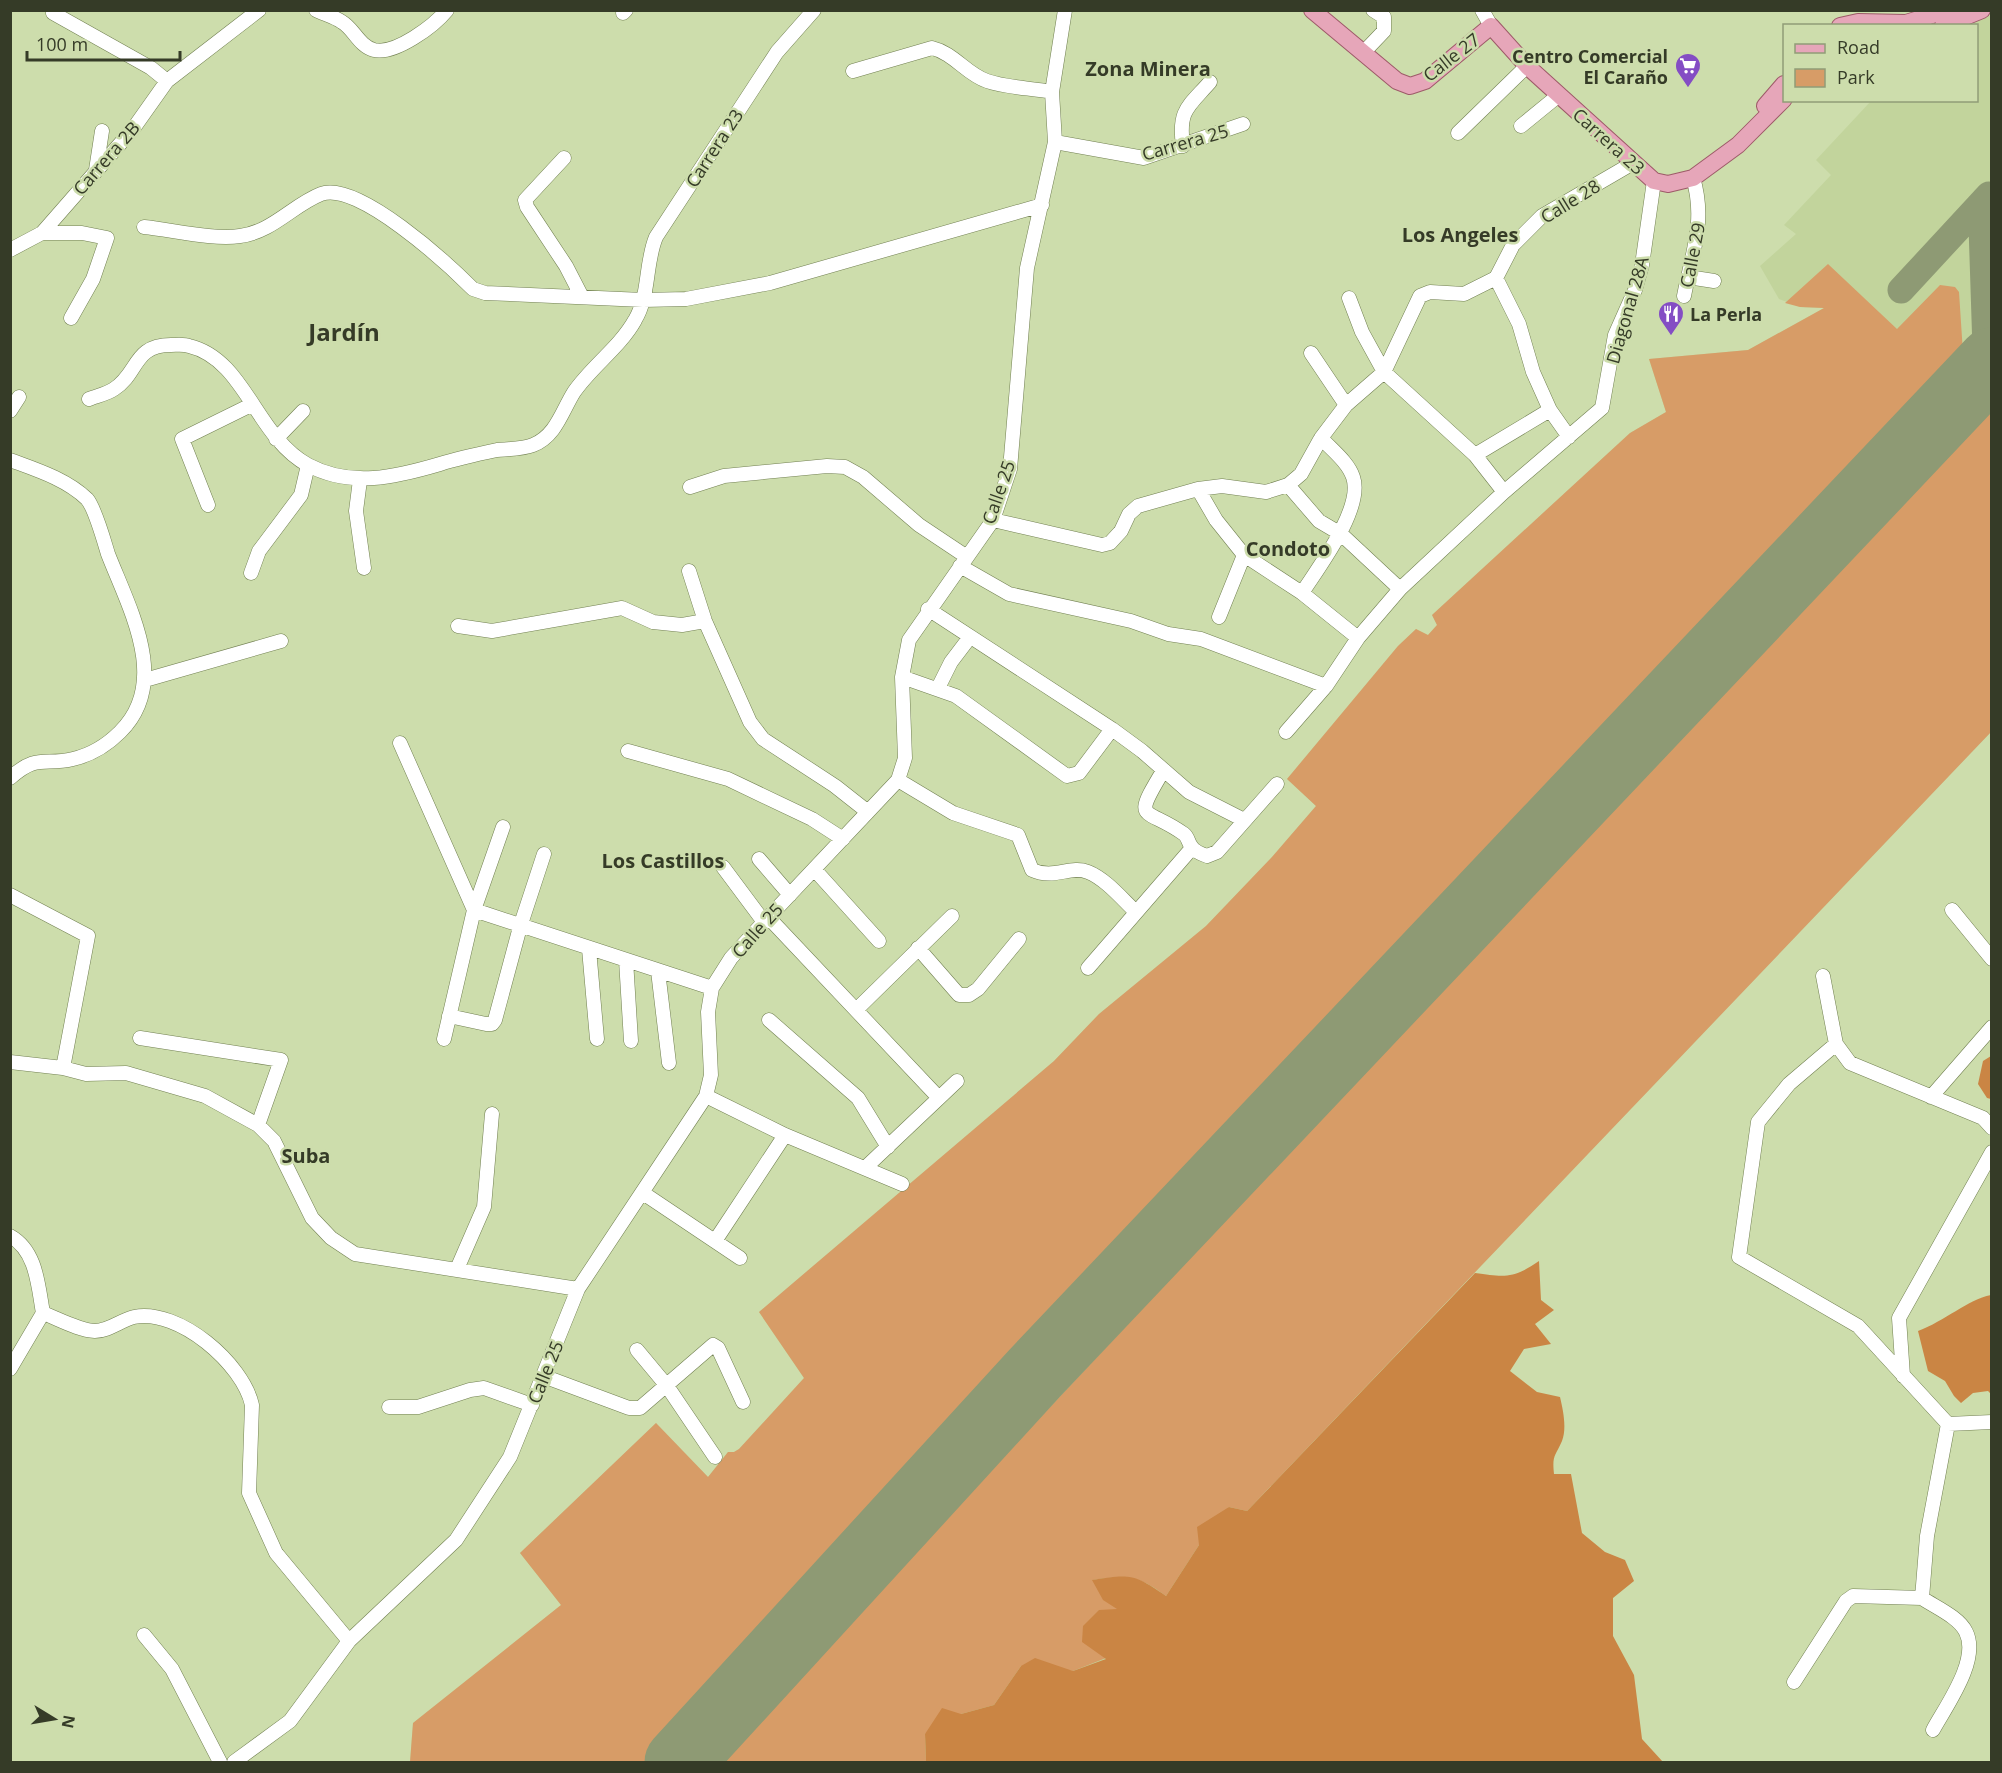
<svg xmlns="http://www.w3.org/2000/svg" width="2002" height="1773" font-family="'Open Sans',sans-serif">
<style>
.built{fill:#c2d49c}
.green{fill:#d79c67}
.forest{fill:#ca8544}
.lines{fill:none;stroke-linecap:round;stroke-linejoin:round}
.taxiway{stroke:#8e9a74;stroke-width:27}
.runway{stroke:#8e9a74;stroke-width:69}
.minor-casing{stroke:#728052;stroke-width:15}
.major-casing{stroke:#9d5a68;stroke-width:18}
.minor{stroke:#fff;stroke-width:14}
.major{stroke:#e6a6b9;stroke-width:16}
.labels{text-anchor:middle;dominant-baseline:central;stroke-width:5;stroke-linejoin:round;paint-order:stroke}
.poi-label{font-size:18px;font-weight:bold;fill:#353b27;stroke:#cdddac;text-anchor:end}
.street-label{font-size:18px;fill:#353b27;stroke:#cdddac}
.neighbourhood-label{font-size:20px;font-weight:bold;fill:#353b27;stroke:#cdddac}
.district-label{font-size:24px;font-weight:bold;fill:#353b27;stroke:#cdddac}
</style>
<rect width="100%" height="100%" fill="#cdddac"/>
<path class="built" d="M1991,15V732L1007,1762H410L413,1723L561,1605L520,1553L656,1423L708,1477L728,1452H734L739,1449L804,1378L759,1312L1054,1061L1099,1014L1206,926L1272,857L1316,806L1287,779L1398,646L1416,629L1428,635L1437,625L1432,615L1630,433L1666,412L1649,359L1748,350L1824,308L1800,307L1779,299L1760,266L1796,234L1784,225L1831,175L1816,160L1871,101L1976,100V26L1954,25Z"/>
<path class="green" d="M1828,264L1897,329L1940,285L1955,287L1959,292L1963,353L648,1762H410L413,1723L561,1605L520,1553L656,1423L708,1477L728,1452H734L739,1449L804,1378L759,1312L1054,1061L1099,1014L1206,926L1272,857L1316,806L1287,779L1398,646L1416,629L1428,635L1437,625L1432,615L1630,433L1666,412L1649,359L1748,350L1824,308L1800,307L1785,303Z
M1991,404V732L1247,1511L1229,1507L1199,1545L1166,1596C1138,1575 1126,1575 1093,1580L1118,1609L1106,1658L1073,1671L1021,1666L994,1705L961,1714L925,1734L926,1762H717Z"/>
<path class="forest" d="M1991,1056V1099L1987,1098L1978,1084L1983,1061Z
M1539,1261L1541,1300L1554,1310L1535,1324L1551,1344L1524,1349L1510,1371L1537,1392L1560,1397C1563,1410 1567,1428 1562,1441C1555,1457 1552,1455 1554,1474H1571L1582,1533L1605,1552L1625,1560L1634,1581L1613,1598V1636L1634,1675L1642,1739L1663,1762H926L925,1734L942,1708L961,1714L994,1705L1021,1666L1035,1658L1073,1671L1106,1659L1082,1642L1083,1626L1099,1610L1117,1609L1103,1600L1092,1580C1131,1574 1134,1574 1166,1596L1199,1545L1197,1527L1229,1507L1247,1511L1475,1273C1505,1277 1513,1279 1539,1261Z
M1991,1295V1394L1988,1391L1973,1393L1961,1403L1954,1396L1945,1381L1928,1371L1918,1331C1945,1321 1967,1300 1991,1295Z"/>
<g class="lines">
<path class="taxiway" d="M1901,290L1989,195
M1973,381L1983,364L1986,349L1982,226L1985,199"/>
<path class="runway" d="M679,1762L1034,1374L1992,362"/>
<defs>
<path id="minor" d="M316,10C324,14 335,17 342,22C354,29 359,46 374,50C395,55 434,26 447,10
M1482,10L1491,26
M53,13L151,68L167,81
M623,13L626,10
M1363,53L1384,31V17L1373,10
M853,71L932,48C954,53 966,74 987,81C1007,88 1032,88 1052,92
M1521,126L1559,95
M1458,133L1527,66
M1055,142L1144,158L1243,124
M1183,146C1178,110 1188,107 1210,82
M564,158L525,200L527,207L566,266L582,297
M96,170L102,131
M144,227C173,230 213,240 240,236C272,232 293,205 321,194C357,180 448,264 473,289L485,293L643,300L686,299L770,283L1042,205
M42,233L133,129L167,81L259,10
M10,250L42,233H82L107,238L93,279L71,318
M1688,277L1714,281
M1496,278L1513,245L1542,216L1633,163
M1496,278L1519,324L1533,372L1550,410L1569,437
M1684,296C1692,254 1706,220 1693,178
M1349,298L1362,332L1384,372L1475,455L1504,492
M1311,353L1346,405
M89,399C96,396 107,394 114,389C139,373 133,345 171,345C177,345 184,344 189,346C245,359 256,437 308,465C351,488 396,477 440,464C459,458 478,454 497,450C509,449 523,449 533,445C556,436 562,411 574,392C592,366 620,347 635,320C650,295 645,263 656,237L777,52L814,10
M10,411L19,397
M276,439L303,411
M1475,455L1550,410
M10,460C37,470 66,479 87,499C95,508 104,541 108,554C129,608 171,682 120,732C107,745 90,755 73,759C44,766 38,753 10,778
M360,480L356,511L364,568
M1288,485L1319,521L1341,534L1400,589
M690,487L724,476L827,466L845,467L863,477L919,525L967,557
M1198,489L1216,520L1244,555L1302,593L1358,638
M208,505L182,439L251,405
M993,520L1102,545L1110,543L1121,531L1129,514L1138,506L1198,489L1222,486L1266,492L1288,485L1301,474L1321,438L1346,405L1384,372L1420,296L1430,292L1464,294L1496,278
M960,566L1009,594L1131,621L1168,634L1201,639L1326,686
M689,571L705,621L750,722L763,739L835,786L868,812
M251,573L259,551L301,495L308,465
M1302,593C1318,568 1364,508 1353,477C1348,462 1332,450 1321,438
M928,609L1112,729L1142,751L1189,792L1244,820
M1219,617L1244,555
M458,626L492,631L622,608L653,622L682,625L705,621
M902,677L956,696L1067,776L1079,773L1112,729
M145,680L281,641
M938,688L951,662L970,637
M1286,732L1326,686L1358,638L1400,589L1504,492L1602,408L1615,335L1635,290L1642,265L1654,181
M400,743L474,910L712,988
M628,751L728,779L812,819L843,839
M1163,771C1131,824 1145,806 1184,834C1188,837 1188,842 1191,846C1194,851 1201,854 1207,856L1217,852L1277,784
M898,780L953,813L1018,835L1032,870C1054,880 1070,865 1088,872C1106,879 1123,900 1136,912
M759,859L790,895
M723,867L764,922
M814,869L879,941
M10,895L88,936L63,1068
M1952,910L1992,959
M768,917L939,1098
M918,948L959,995H969L978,989L1019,939
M589,949L597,1039
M626,960L631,1041
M1088,968L1192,848
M658,971L669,1063
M1823,976L1836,1044L1850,1063L1983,1118L1992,1128
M856,1010L952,916
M449,1016L486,1024H492L495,1020L520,927L544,854
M769,1020L858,1098L888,1147
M140,1038L281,1060L258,1125
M444,1039L474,910L503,827
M1836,1044L1789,1084L1758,1122L1739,1257L1858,1326L1948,1424L1992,1422
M10,1062L63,1068L86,1074L126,1073L205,1096L258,1125L274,1141L312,1218L331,1238L355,1254L578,1289
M706,1096L785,1135L902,1184
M1931,1097L1992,1027
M865,1168L957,1081
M643,1193L740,1258
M10,1236C37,1251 38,1286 43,1313C59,1319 78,1330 95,1331C109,1331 121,1320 134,1317C179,1308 243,1364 252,1405L249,1493L276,1553L349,1641
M715,1241L785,1135
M457,1269L484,1207L492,1114
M637,1350L667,1386L715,1457
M10,1369L43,1313
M543,1376L629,1408H640L713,1345L718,1348L743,1402
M1903,1376L1899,1318L1992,1152
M389,1407H418L470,1390L484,1388L532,1405
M144,1635L172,1669L220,1762
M1794,1682L1846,1601L1853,1596L1922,1598
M1933,1730C1946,1706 1980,1660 1966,1632C1959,1617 1935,1607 1922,1598L1927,1536L1948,1424
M234,1762L290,1721L349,1641L456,1540L510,1457L578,1289L706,1096L711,1075L708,1012L712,988L731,958L764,922L898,780L905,758L902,677L909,640L993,520L1010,469L1027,268L1055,142L1052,92L1065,10"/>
<path id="major" d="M1312,10L1397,81L1410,86L1425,81L1491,26L1527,66L1654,181L1668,184L1693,178L1738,145L1784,99
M1840,26L1858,22L1906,23L1948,10
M1943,26L1982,10
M1765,106L1784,84"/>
</defs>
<use href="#minor" class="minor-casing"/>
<use href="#major" class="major-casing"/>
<use href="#minor" class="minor"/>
<use href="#major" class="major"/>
</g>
<defs>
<symbol id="supermarket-pin" viewBox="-11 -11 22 30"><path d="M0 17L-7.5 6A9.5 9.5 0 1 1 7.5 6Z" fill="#844dc4" stroke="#cdddac"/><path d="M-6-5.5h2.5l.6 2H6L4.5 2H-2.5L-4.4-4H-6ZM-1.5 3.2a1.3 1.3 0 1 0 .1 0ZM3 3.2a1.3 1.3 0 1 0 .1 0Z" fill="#fff"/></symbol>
<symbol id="restaurant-pin" viewBox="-11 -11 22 30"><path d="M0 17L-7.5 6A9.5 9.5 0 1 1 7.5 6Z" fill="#844dc4" stroke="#cdddac"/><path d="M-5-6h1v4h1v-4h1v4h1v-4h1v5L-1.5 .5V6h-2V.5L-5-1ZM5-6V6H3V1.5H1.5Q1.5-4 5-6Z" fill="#fff"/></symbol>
</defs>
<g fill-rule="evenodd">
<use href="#supermarket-pin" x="1673" y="51" width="30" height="40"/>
<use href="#restaurant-pin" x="1656" y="299" width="30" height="40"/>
</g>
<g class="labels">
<g class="poi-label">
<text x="1668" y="56">Centro Comercial<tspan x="1668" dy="21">El Caraño</tspan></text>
<text x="1690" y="314" text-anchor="start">La Perla</text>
</g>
<g class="street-label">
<text transform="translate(1451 57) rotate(-38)">Calle 27</text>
<text transform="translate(1609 141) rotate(42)">Carrera 23</text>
<text transform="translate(1185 142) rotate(-16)">Carrera 25</text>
<text transform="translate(714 148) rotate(-57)">Carrera 23</text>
<text transform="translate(106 158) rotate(-49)">Carrera 2B</text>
<text transform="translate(1570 201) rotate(-32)">Calle 28</text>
<text transform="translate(1692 255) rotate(-79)">Calle 29</text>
<text transform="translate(1627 310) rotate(-74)">Diagonal 28A</text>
<text transform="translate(998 492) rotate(-71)">Calle 25</text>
<text transform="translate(757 930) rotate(-48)">Calle 25</text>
<text transform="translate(545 1372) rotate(-68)">Calle 25</text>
</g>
<g class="neighbourhood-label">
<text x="1148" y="68">Zona Minera</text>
<text x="1460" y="234">Los Angeles</text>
<text x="1288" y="548">Condoto</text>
<text x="663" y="860">Los Castillos</text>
<text x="306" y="1155">Suba</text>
</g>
<g class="district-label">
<text x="344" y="331">Jardín</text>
</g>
</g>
<rect width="2002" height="1773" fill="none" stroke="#353b27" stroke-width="24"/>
<rect x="1783" y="24" width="195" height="78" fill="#cdddac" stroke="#909c77" stroke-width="1.5"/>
<rect x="1795" y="44" width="30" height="9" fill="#e6a6b9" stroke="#909c77" stroke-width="1.5"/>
<text x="1837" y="54" font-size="18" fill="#353b27">Road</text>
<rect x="1795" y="69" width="30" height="18" fill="#d79c67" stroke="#909c77" stroke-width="1.5"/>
<text x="1837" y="84" font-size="18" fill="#353b27">Park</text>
<g transform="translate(54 1719) rotate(101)" stroke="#cdddac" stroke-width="4.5" paint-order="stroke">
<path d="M0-4.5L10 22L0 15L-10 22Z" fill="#353b27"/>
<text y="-9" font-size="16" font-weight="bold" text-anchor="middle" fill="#353b27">N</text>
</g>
<path d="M27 51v9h153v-9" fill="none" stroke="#353b27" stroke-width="3"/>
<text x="36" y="51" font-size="18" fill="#353b27" stroke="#cdddac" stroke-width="4.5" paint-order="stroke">100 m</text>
</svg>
